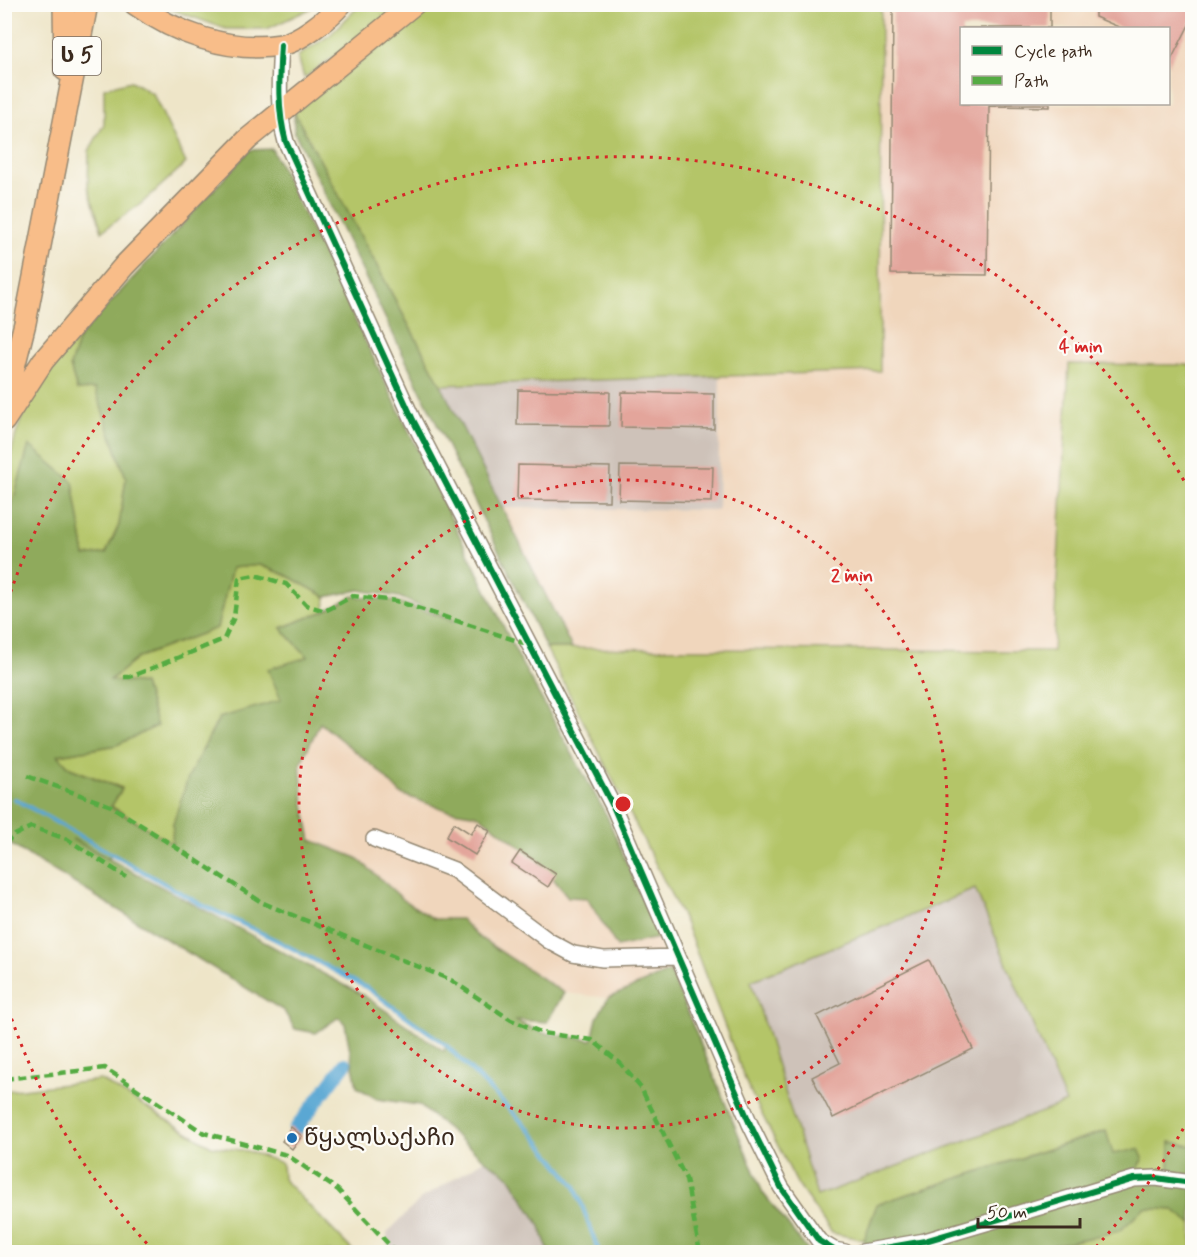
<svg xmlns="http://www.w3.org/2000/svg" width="1197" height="1257" font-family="Mynerve,'Noto Sans Georgian',sans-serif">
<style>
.built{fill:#f0d6bc;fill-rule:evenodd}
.industrial{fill:#cec2b9}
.green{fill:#b4c568;stroke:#787843;stroke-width:1.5;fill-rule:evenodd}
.forest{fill:#8faa5c;stroke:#656a3d;stroke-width:1.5;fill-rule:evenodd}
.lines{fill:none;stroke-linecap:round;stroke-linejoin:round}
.stream{stroke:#5aa7d3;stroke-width:4}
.canal{stroke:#5aa7d3;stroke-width:14}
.building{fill:#e3a59b}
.minor-casing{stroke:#948873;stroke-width:18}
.highway-casing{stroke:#948873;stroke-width:24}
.minor{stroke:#fff;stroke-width:15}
.highway{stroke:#f8bd89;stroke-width:21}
.quiet{stroke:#55ab43;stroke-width:4.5;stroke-dasharray:9 4.5;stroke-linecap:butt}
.cycleway-casing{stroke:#fdfcf7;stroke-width:10}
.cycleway{stroke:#00873e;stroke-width:6}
.ring{fill:none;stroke:#d62828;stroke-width:3;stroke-dasharray:3 6}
.poi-dot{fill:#1f6fb2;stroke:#fdfcf7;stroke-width:2}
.labels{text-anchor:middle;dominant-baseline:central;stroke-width:4.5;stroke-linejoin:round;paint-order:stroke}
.shield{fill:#fdfcf7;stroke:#75695f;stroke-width:1.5}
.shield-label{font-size:22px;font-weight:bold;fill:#3b2a1e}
.poi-label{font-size:24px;fill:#3b2a1e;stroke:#fdfcf7;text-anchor:start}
.centre{fill:#d62828;stroke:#fdfcf7;stroke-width:3}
.ring-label{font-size:18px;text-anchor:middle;font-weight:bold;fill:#d62828;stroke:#fdfcf7;stroke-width:4.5;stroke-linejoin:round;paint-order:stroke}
</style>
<rect width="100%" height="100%" fill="#fdfcf7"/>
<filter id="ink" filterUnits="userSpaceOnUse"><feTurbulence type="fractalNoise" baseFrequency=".0167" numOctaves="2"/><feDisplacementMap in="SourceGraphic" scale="12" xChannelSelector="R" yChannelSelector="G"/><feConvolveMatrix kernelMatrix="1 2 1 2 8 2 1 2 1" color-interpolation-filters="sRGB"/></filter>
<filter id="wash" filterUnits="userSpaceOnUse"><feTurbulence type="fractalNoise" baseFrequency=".008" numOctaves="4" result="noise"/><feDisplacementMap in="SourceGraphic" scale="24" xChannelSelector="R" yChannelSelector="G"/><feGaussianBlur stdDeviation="1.35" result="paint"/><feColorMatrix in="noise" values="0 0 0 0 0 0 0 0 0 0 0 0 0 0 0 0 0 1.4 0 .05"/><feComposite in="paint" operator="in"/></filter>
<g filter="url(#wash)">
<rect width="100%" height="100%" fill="#eee5c8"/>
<path class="built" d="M881,5H1192V365L1069,364L1053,651L572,648L502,508L718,510L720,376L880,371ZM962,28H1168V104H962Z
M320,722L378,770L401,794L446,810L477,815L538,860L568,897L587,898L617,947L658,938L670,971L608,998L564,993L477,936L461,919H434L405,901L357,858L311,840L304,805L300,765Z"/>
<path class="industrial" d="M720,376L718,510L502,508L441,385Z
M975,889L1066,1103L817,1196L751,981Z
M485,1160L509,1176L539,1224L549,1252H388L387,1233L421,1199Z"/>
<path class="green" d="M159,5H314L310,9L267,29H226Z
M360,5H405L304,78L298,56L330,35Z
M436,5H881L880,371L441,385L294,112Z
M131,81L153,94L186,163L142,203L102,231L88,187L89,151L104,124V88Z
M80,336L70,366L77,390L95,389L126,478L119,525L106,553L85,557L73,482L29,446L12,505L5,544C5,492 6,436 36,391C49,371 65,354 80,336Z
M1069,364L1192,365V1146L1170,1143L1169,1172H1137L1113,1154L1105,1131L877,1204L864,1240L832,1233L798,1185L748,1087L685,922L546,648L1053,651ZM975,889L1066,1103L817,1196L751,981Z
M260,565L286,575L326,597L325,611L281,628L309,657L282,700L173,824L172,844L111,806L122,788L70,768L58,755L117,745L149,702L144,684L110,680L139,657L217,628L231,568Z
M101,1080L211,1146L247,1151L282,1163L283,1179L354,1252H5V1091Z
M1145,1208L1174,1210L1192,1224V1252H1046L1036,1249L1119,1231Z"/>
<path class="forest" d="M294,112L441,385L572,648H546L294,131Z
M272,149L522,664L607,816L658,938L617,947L587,898L568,897L538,860L478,815L446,810L401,794L378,770L320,723L300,765L304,805L311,840L357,858L405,901L434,919H461L477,936L564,993L547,1022L514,1020L543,1033L592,1040L597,1018L608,998L670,971L763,1193L809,1252H549L539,1224L509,1176L485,1160L419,1105L377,1099L357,1087L345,1024L339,1017L316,1033L295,1029L284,1011L5,841V544L12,505L29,445L73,482L85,556L106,553L119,525L126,478L95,389L77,390L70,366L80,336L250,150ZM260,565L286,575L326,597L359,590L399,597L456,622L396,601L353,596L325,611L281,628L308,657L268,669L281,700L219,718L188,778L173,824L172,843L111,807L122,789L70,768L58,755L117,745L157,726L144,684L110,680L139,657L217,628L232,568ZM72,839L109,859L111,855L200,904L276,940L367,988L446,1045L444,1051L363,995Z
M1106,1131L1113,1154L1139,1149L1143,1158L1134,1179H1169L1170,1142L1192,1146V1224L1174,1210L1145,1208L1119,1231L1037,1249L1046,1252H860L877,1204Z"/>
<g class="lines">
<path class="stream" d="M15,799L200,904L276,940L367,988L446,1045L531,1131L575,1186L599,1252"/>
<path class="canal" d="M295,1130L345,1064"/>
</g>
<g id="blocks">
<path class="building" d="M1095,4H1192V19L1168,66V28H1121L1095,17Z
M893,5H1050V28H962V104H1050V107L989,106L987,275L891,274Z
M518,390L610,392L609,426L517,425Z
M622,392L714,394V429L621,427Z
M518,465L610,467L609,501L517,500Z
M620,466L713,467L712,502L619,500Z
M454,823L471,834L478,823L490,831L475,855L446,837Z
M520,851L556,874L548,887L512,863Z
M929,960L973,1049L833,1118L812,1077L840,1063L817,1016Z
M291,1127L302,1136L292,1149L282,1141Z"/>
</g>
</g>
<g filter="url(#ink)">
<use href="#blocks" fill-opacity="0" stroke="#948873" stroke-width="1.5"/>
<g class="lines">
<defs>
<path id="minor" d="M281,45C279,78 277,110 286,142L413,420L613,806L750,1124L781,1187L819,1241L834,1250L845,1252
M374,839L454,870L549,941L573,954L603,959L677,957
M862,1252L925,1241L1134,1179L1156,1178L1192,1183"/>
<path id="highway" d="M64,4L65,70
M135,4C175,33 229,53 280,45C299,42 328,19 341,4
M4,407L25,323L87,4
M4,421L43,361L124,266L248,139L414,4"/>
</defs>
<use href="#minor" class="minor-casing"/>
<use href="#highway" class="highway-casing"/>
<use href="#minor" class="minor"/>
<use href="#highway" class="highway"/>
<path class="quiet" d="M124,677H130L224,639L234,617L239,578L255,575L286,584L306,605L325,611L353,596L396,601L527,644
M27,776L111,806L263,903L451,980L511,1020L543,1033L592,1040L620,1063L641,1088L686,1179L700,1252
M4,844L13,836L31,827L67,839L126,877
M4,1079L105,1068L204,1133L287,1155L338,1190L396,1252"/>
<defs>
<path id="cycleway" d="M281,45C279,78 277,110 286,142L413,420L613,806L750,1124L781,1187L819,1241L834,1250L845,1252
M862,1252L925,1241L1134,1179L1156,1178L1192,1183"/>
</defs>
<use href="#cycleway" class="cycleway-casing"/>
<use href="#cycleway" class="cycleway"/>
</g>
</g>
<g class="ring">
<circle cx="623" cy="804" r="324"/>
<path d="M1192 1113A648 648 0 0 1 1093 1250M153 1250A648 648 0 0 1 5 999M5 609A648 648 0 0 1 1192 495"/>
</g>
<circle class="poi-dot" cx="292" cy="1138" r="6"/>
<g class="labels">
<rect class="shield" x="53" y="37" width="48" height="38" rx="4.5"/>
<g class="shield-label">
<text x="77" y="56">ს 5</text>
</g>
<g class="poi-label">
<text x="304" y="1138">წყალსაქაჩი</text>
</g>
</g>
<circle cx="623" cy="804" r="9" class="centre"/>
<g class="ring-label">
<text x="1081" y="352">4 min</text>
<text x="852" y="581">2 min</text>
</g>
<rect width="1197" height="1257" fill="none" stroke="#fdfcf7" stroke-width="24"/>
<rect x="960" y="27" width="210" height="78" fill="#fdfcf7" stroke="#afa8a0" stroke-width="1.5"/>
<rect x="972" y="46" width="30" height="9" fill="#00873e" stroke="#afa8a0" stroke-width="1.5"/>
<text x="1014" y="57" font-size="18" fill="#3b2a1e">Cycle path</text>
<rect x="972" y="76" width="30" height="9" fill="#55ab43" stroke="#afa8a0" stroke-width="1.5"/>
<text x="1014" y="87" font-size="18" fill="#3b2a1e">Path</text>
<path d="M978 1218v9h102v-9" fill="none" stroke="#3b2a1e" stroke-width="3"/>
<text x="987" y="1218" font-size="18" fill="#3b2a1e" stroke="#fdfcf7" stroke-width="4.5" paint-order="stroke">50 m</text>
</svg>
